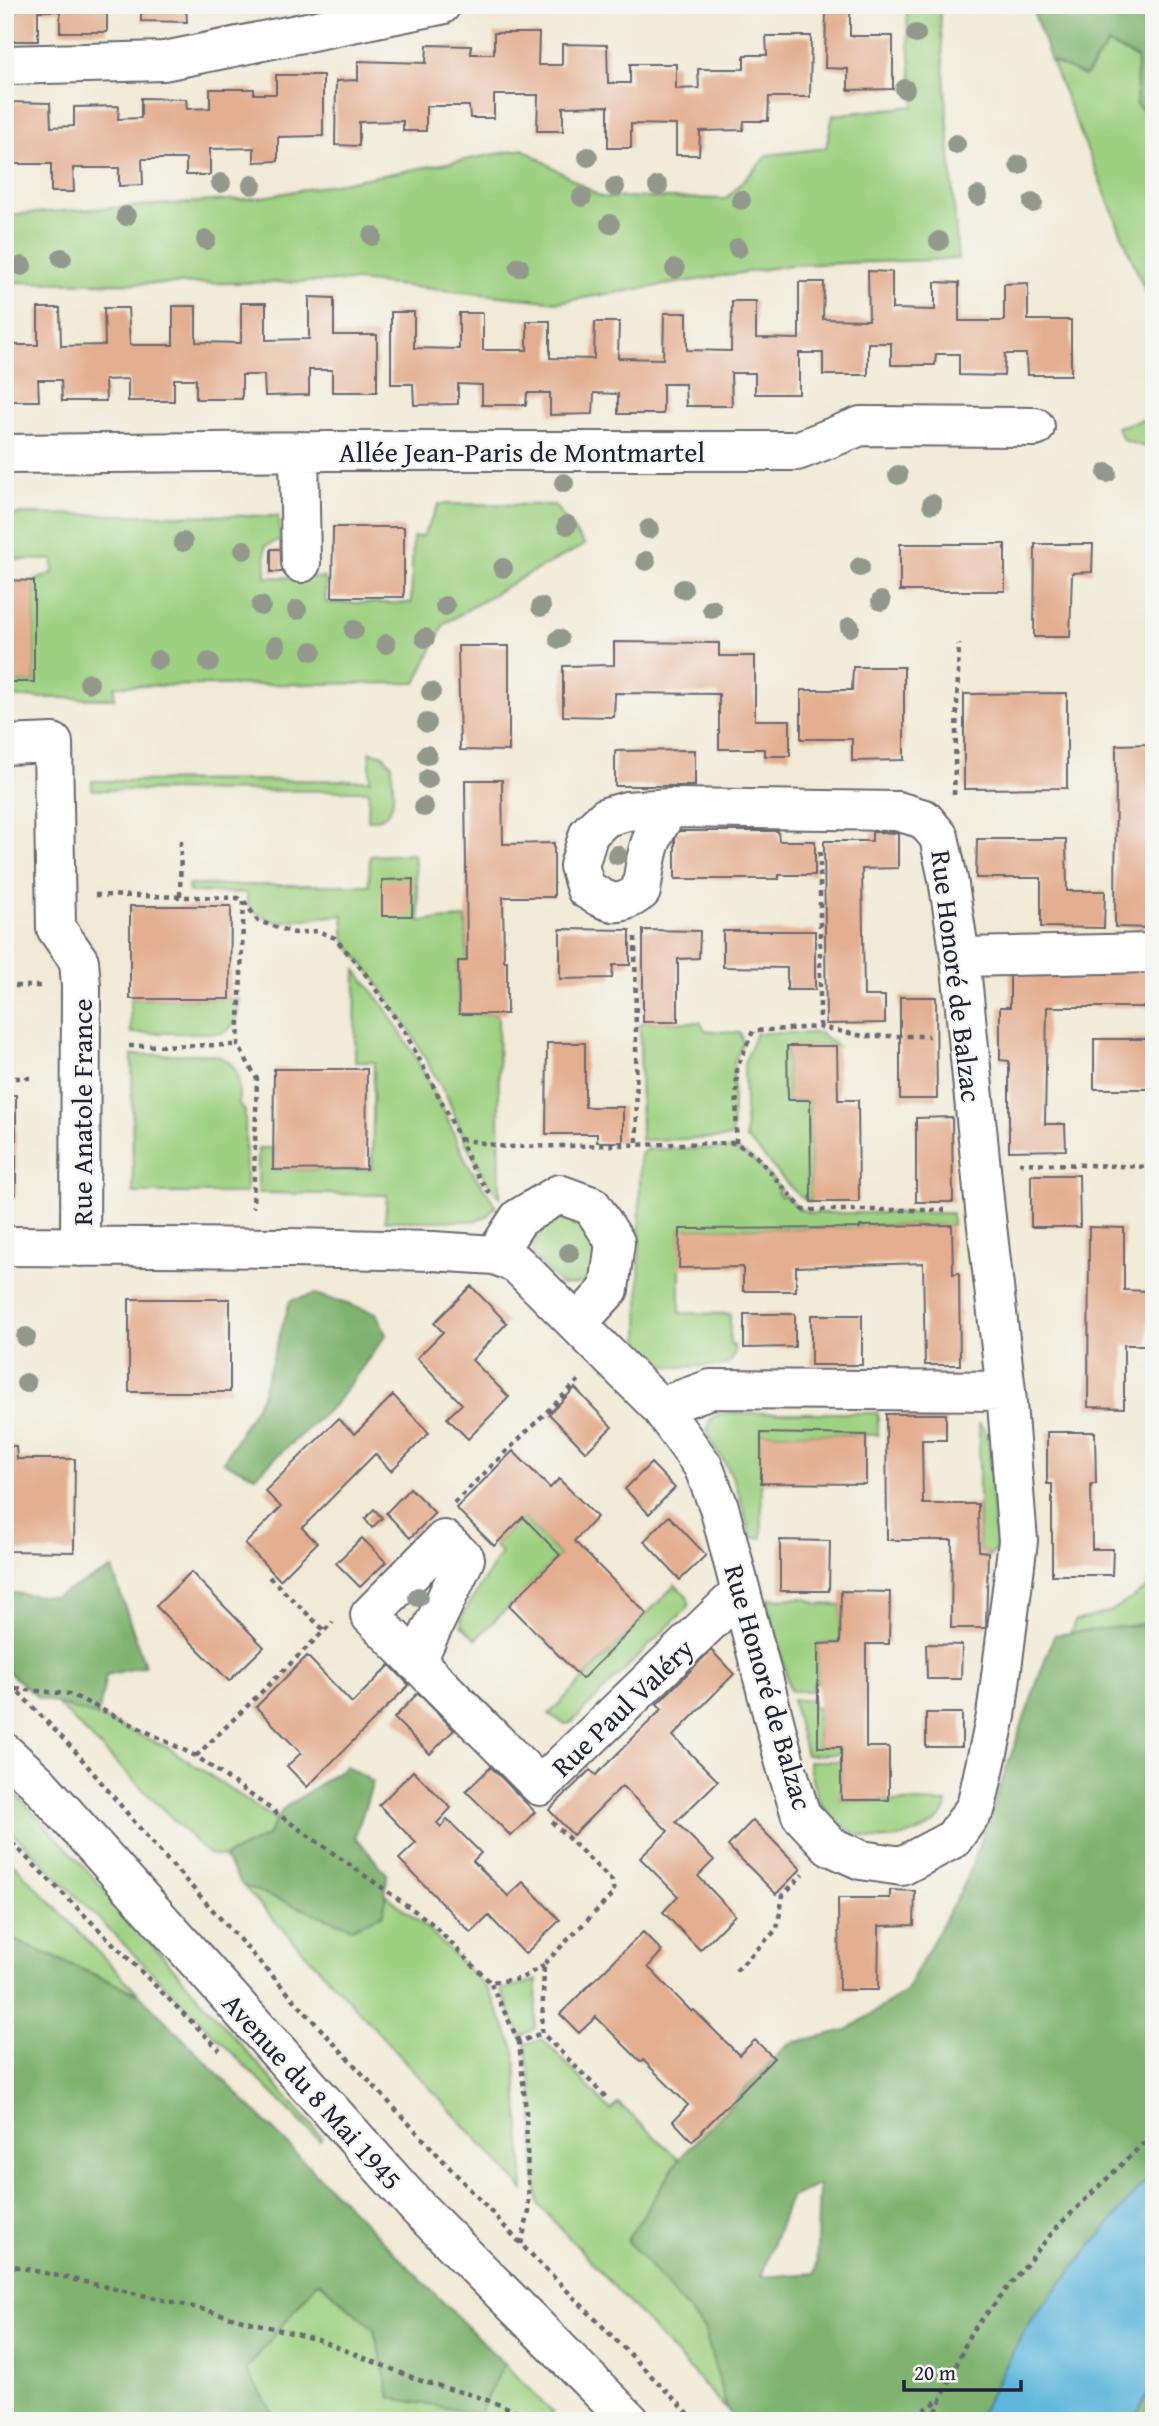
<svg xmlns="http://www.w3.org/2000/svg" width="1159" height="2426" font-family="'Gentium Book Plus',serif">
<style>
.green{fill:#9dd080;stroke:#60795e;stroke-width:2}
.forest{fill:#7eb26e;stroke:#506a54;stroke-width:2;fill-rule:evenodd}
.water{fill:#5eb6db;stroke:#406c8b;stroke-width:2}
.building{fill:#e3ad8f}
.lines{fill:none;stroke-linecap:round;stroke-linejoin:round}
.minor-casing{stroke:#6a6871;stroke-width:42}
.major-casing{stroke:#6a6871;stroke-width:42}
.path{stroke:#6a6871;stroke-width:4.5;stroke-dasharray:5 5;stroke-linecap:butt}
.minor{stroke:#fff;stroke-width:38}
.major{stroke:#fff;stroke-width:38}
.tree{fill:#93988c}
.labels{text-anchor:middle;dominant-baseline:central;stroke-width:5;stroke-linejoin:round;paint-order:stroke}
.street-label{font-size:28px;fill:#22223b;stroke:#f6f6f2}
</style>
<rect width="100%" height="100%" fill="#f6f6f2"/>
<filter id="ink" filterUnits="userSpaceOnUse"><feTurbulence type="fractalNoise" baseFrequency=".0143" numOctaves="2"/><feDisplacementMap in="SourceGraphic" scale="14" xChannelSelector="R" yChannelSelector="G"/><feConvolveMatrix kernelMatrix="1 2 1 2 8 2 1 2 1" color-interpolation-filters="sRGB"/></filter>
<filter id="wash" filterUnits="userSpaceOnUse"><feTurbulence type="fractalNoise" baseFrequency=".00686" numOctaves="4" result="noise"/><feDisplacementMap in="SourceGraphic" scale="28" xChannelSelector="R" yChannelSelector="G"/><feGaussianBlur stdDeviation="1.57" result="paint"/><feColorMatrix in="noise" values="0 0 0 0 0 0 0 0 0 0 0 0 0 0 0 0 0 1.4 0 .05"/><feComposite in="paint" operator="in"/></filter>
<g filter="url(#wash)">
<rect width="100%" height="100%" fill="#f0e9d5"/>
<path class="green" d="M906,5H939L958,259L791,265L558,302L356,281L174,284L5,282V215L258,198L523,149L601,197L726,199L768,155L826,148L833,115L914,106Z
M1108,44L1137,58L1136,104L1154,120V313L1051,61L1085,76Z
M1154,417V450L1123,440L1117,427Z
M439,504L554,505L585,545L519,579L444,624L416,683L115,686L114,699L5,697V682H34V581L53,573V560L5,559V514L278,516L281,540L265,546L266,577L325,578L326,603H411L413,537L423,536Z
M370,752L382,754L392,765C392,791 402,818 368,820L369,791L92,790V781L370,780Z
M414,854L420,921L466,918L467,961L458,962L459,1014H498L500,1198L485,1179L466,1143L448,1099L410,1031L373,976L345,941L343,915L276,922L254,912L247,903V893L189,892L188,885H369L370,856Z
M356,970L382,1003L414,1054L447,1118L467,1163L496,1206L486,1217L473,1221H385L387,1195L258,1193V1148H273L274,1170L372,1169L374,1062H355Z
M130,999H239C237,1016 239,1024 223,1033H131Z
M643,1022H700L705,1030L740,1033L743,1042L734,1062L732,1136L727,1138L641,1140L640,1025Z
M756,1033H820L837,1046L787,1047L788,1100H810L811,1202C793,1198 765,1153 746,1139L744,1064Z
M208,1054C240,1059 239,1077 239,1104L245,1111L246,1193H133L132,1055Z
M648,1149H732C753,1155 766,1173 781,1189L777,1192L782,1197L785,1195L799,1209L811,1213H952V1225L860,1226L859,1228L680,1229V1313L730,1314V1344L734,1345C735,1355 734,1361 725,1365C698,1365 649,1376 639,1345L640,1158L642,1152Z
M565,1217L577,1219L596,1233C598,1263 601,1287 561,1285L533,1256C534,1234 545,1223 565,1217Z
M729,1413H878V1435L761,1433L762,1538L751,1537C744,1512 739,1487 726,1465C720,1454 705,1439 708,1426C710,1415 719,1414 729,1413Z
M979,1424L986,1431L989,1449L996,1551L988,1557V1552L979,1551Z
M523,1517L560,1555L476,1639L461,1625V1618L501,1552L494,1546Z
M1154,1565V1629L1144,1624L1070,1633L1075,1621L1109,1612L1147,1589Z
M675,1585L687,1596L689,1603L687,1608L571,1723L564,1724L549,1714Z
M805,1598L817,1604L841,1605L840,1643L818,1644V1682L813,1683L812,1691H790L767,1599Z
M792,1700H812L813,1707L818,1708V1747H841V1754L806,1755Z
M57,1704L98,1717L167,1747L277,1820L267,1836L224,1857L208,1854Z
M808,1761H841V1800L947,1803C945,1829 896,1842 874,1839C860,1837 841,1827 831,1816C816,1800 812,1782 808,1761Z
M5,1783L69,1850L322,2137L320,2141L5,1825Z
M5,1855L139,1994L5,1936Z
M242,1885L352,1928L383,1914L385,1894L429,1930L489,1990L515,2050L524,2190Z
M537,1980L535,2028L521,2037L501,1990Z
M543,2039L611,2111L618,2103L679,2159L628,2240L704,2329L727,2410L539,2205L535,2177L533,2097L525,2044Z
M318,2281L374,2329L390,2398L479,2414L504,2364L553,2413L543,2421H263L271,2412L246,2370Z"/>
<path class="forest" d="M1031,5H1154V120L1136,104L1137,58L1108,44L1085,76L1051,61Z
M315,1294L376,1313L386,1335L336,1403L255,1476L223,1462L261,1397L290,1301Z
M112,1569L145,1666L106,1675L98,1717L37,1697L5,1669V1592L55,1597Z
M1144,1624L1154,1629V2208L1000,2421H736L727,2410L704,2329L627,2240L679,2159L788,2044L847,2030L905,1992L966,1881L1054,1635ZM819,2185L816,2273L761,2277L790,2197Z
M346,1766L373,1782L355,1837L387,1874L384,1914L352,1928L242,1885L224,1857L267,1836L283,1809Z
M5,1936L139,1994L504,2364L479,2414L390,2398L374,2329L318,2281L246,2370L272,2412L263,2421H5Z
M1154,2368V2421H1116Z"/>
<path class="water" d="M1154,2172V2381L1140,2409L1131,2421H976L1030,2321L1138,2189Z"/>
<g id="blocks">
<path class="building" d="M5,5H107V32H60V11H38V41H5Z
M141,5H186L187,22L141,21Z
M210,5H255V12H210Z
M826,5H850V36H893V89L848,90V69L825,68Z
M494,33H539L538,65H562V44L607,45L608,83H630V64H676V89L699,88L698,69H744V55H767L766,36H811L810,97H769L768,121H744L743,130L700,131L699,155H676V125L631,124V148H608V106L563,107V131H537L538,95H494V118H470L469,106H426V131H403V121L359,122V146L335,145L336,81L358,80V61L426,63L427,45L471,46V54H494Z
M276,75H323V136L278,137V161L254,162V148L210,149V175H186V159H142L143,185L119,186V168H73L74,192H51V164H5L6,102L50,103L51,127L74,126V107L119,106L118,119L141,118V98L186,99L187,109L210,108V89H254V94H276Z
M868,271L892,272V309L935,310V282L959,283V321H1004V284L1028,283V320H1071V375H1027L1026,354H1005L1004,376L959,375V354H936L935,365H891V343H868V375H823V353H799V394H755V373H731L732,406H686L685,384H663V414H618V394L594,393L593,414L550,415V393H527L526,405H482V385L458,384V404L414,405L413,384H391V312H414V348L459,349V313H483V350H527V321H550V358L594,359L595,322H619L618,358L663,359L664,313H687V350L731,351L732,301H756V338L799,339V282H824L823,319L869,320Z
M309,297L334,298V335H377V392H332V370H309V395L265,396L264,375H242V399H196V379H174V401H128V379L105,380L106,401H62L61,380H38L39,401H5V345H38V308H60L61,346L105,345L104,308H128L130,345H173V306H196V342L241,343V303H266V340L309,339Z
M333,527H404V597H332Z
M900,544H1005V591H900Z
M1035,544H1093L1092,572L1072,573L1070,637H1034Z
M271,549H283V572H271Z
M5,580L34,581V682H5Z
M614,642L719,643V656H755V720H790V756H765V749H719V694L615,693L614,717L563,716V666L614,665Z
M458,646H509V751L460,750Z
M853,667H904V760L852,761V739H801V690H852Z
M1067,693V788L964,789V694Z
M1154,744L1151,901H1154V928L1115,927L1116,745Z
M695,750V786H615V751Z
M465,780H502L503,844L554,843V897H503L504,961H507V1014H459L458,961H467Z
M675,831H778L779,841H815V875H779V879H675Z
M872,832L898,833V868L862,869L864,996H885V1023L826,1024L824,841H872Z
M977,839H1066L1067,891H1105L1104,928L1041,927V878H976Z
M413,879L412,916H382V880Z
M130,906H231L230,999H130Z
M560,929L630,930V965H613L612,978L560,979Z
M643,930L700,931L699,958L678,959V1022H643Z
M723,931H815V990H787V968L723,967Z
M1010,971H1154V1007H1047L1045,1124H1065L1066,1150L1009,1151V1061L1000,1060V1007H1010Z
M900,997H936L937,1099H900Z
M1094,1039H1148V1089H1094Z
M547,1043H585V1107H623V1142H597V1134H546Z
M787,1046H837L838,1100H858L859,1202H811L810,1100H788Z
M274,1069H367L366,1169L273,1170Z
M5,1095H16V1195H5Z
M952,1117L953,1202H916V1118Z
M1031,1175H1079L1080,1227H1031Z
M952,1225L953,1274L959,1273L960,1365H925L923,1263L796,1267V1291H743V1267L679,1268L680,1229L860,1228V1226Z
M1089,1227L1124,1228V1290L1148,1291V1345H1124V1408L1088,1407Z
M471,1286L507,1323L472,1360L509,1397L468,1439L447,1418L462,1404L417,1358L443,1332L434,1323Z
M129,1299H230V1392H129Z
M744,1314H795V1347L744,1348Z
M811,1315H862V1365H811Z
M575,1388L612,1427L586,1452L549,1414Z
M393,1395L429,1433L391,1471L375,1454L302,1528L317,1543L280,1580L245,1544L281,1507L265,1491L338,1419L355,1434Z
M886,1414H946V1440H922L923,1504H978L979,1551L988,1552L986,1628H951L952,1540H887Z
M1047,1432H1095L1096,1484H1091L1092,1549H1113L1112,1575H1052V1484H1047Z
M761,1433L866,1435V1484L761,1483Z
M5,1446H16L17,1459H75L74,1552L5,1551Z
M513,1451L550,1488L559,1479L597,1517L574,1541L647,1614L582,1679L509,1605L560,1555L523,1517L494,1546L456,1508Z
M651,1463L675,1488L649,1514L625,1489Z
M410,1488L435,1513L410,1538L386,1513Z
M374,1509L382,1518L372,1528L365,1519Z
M669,1516L706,1555L680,1580L644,1541Z
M362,1538L386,1562L360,1587L336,1563Z
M780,1540L830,1541L829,1591H780Z
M191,1572L264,1647L229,1681L156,1606Z
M841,1591L890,1592L889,1644H866V1747H889V1800H841V1747H818V1644L840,1643Z
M926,1644L962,1645L961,1679H927Z
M711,1650L734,1674L673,1736L718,1781L676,1822L714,1860L698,1876L735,1915L700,1950L663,1912L678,1896L640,1858L668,1831L622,1786L573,1835L549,1810L590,1770L596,1775L662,1709L657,1704Z
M307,1656L352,1703L390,1665L409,1685L307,1787L287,1766L301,1753L256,1707Z
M418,1693L454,1730L430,1754L394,1718Z
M926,1713H962V1747H926Z
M491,1767L535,1812L511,1836L466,1791Z
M413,1771L451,1808L437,1823L441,1827L447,1819L481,1853L473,1861L508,1896L523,1882L560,1920L525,1954L489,1916L471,1933L399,1859L416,1843L379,1805Z
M753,1820L801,1869L776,1894L728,1846Z
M890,1890L915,1891L914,1925L879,1926L878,1990H839L838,1898H890Z
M643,1932L662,1951L648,1967L692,2012L694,2010L739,2055L755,2040L774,2058L692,2141L673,2121L688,2105L643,2060L641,2062L596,2017L579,2033L560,2014Z"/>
</g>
</g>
<g filter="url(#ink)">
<use href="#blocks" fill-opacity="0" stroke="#6a6871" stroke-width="2"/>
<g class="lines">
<defs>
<path id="minor" d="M5,65L164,61L441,5
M299,451L301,563
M5,454L330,451H797L861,426L1035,427
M5,745L53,743L56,928L79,961L81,986L80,1247
M960,957L1154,953
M5,1246L290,1248L433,1251L495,1255L517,1264L660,1407L703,1466L719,1507L785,1763L801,1815L830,1846L861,1860L902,1866L953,1839L976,1807L996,1716L1018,1541L1006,1391L985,1209L960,957L948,879L939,837L924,819L897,811L670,808L627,811L606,817L589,833L579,866L586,889C609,903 618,909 641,891C647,853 647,840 670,808
M495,1255L519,1218L559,1194L592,1206L615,1242L609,1289L577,1324
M660,1407L711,1389L1006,1391
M416,1662L465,1559L444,1540L370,1615L540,1786L740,1593"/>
<path id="major" d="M5,1753L37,1782L418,2208L630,2421"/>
</defs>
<use href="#minor" class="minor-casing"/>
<use href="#major" class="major-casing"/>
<path class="path" d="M954,795L959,644
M95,895L238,898L244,901L258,921L294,933L318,931L335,938L364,972L406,1034L448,1114L473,1169L490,1194
M180,896L181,839
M244,901L238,1045L257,1079L253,1208
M635,937L637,1147
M5,986H43
M820,1027V850
M129,1046L238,1045
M5,1078H30
M460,1139L505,1147L736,1143L757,1157L803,1210H945
M736,1143L737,1068L753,1031L820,1027L863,1036H929
M1019,1163L1153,1167L1154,1180
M454,1503L580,1379
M269,1577L324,1630
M5,1678L75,1751L153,1844L316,2024L521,2244L696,2421
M16,1689L70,1694L196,1756L429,1921L490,1982
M196,1756L333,1622
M552,1822L612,1881L614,1893L544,1964L542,2033L608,2099
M5,1836L220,2050
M736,1971L777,1929L783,1895L803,1874
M519,2042L490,1982L520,1979L544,1965
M521,2244L529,2212L526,2112L519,2042L542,2033
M5,2264L186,2305L322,2341L424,2382L479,2397L544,2421
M5,2358L9,2363L5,2386
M907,2421L942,2398
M932,2421L970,2334L1056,2228L1154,2133"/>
<use href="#minor" class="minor"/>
<use href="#major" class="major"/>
</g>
<g class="tree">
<circle cx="916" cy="34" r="10"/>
<circle cx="905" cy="89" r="10"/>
<circle cx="956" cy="144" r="10"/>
<circle cx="588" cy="157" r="10"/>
<circle cx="1019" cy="165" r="10"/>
<circle cx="221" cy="183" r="10"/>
<circle cx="252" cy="185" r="10"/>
<circle cx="658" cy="186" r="10"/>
<circle cx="615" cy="187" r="10"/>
<circle cx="978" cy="196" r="10"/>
<circle cx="582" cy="197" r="10"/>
<circle cx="741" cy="200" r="10"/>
<circle cx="1033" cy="203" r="10"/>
<circle cx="126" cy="216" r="10"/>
<circle cx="610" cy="224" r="10"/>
<circle cx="372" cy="236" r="10"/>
<circle cx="206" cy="240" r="10"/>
<circle cx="939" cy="241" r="10"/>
<circle cx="738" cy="248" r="10"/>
<circle cx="62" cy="258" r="10"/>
<circle cx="22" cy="266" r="10"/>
<circle cx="519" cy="267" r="10"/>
<circle cx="675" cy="269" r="10"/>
<circle cx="1107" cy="473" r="10"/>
<circle cx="898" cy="475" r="10"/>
<circle cx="564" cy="483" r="10"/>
<circle cx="932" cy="504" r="10"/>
<circle cx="567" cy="525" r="10"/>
<circle cx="649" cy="529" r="10"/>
<circle cx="183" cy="542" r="10"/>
<circle cx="244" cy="550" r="10"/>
<circle cx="646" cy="561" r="10"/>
<circle cx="860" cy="567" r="10"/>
<circle cx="503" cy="568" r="10"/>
<circle cx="683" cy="589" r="10"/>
<circle cx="881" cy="601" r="10"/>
<circle cx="261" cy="606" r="10"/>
<circle cx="445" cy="606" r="10"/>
<circle cx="541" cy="607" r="10"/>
<circle cx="712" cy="609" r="10"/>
<circle cx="297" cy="610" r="10"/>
<circle cx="850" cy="627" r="10"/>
<circle cx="354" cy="630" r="10"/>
<circle cx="425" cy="638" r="10"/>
<circle cx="559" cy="639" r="10"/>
<circle cx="386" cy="644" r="10"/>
<circle cx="276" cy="646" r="10"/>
<circle cx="312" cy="651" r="10"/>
<circle cx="158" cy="660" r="10"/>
<circle cx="209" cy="662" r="10"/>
<circle cx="89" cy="683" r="10"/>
<circle cx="431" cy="692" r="10"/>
<circle cx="427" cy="723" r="10"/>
<circle cx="427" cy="755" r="10"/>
<circle cx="428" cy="779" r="10"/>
<circle cx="424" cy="807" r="10"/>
<circle cx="617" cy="855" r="10"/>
<circle cx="569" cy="1253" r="10"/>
<circle cx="26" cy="1337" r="10"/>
<circle cx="26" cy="1383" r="10"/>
<circle cx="418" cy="1597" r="10"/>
</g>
</g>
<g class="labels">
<g class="street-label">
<text x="522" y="451">Allée Jean-Paris de Montmartel</text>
<text transform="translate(957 976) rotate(83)">Rue Honoré de Balzac</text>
<text transform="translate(81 1112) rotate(-90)">Rue Anatole France</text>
<text transform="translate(769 1687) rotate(74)">Rue Honoré de Balzac</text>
<text transform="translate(622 1707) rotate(-44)">Rue Paul Valéry</text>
<text transform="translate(313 2091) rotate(48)">Avenue du 8 Mai 1945</text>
</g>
</g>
<rect width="1159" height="2426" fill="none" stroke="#f6f6f2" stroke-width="28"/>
<path d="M904 2380v10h117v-10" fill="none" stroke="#22223b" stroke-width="3.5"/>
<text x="914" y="2380" font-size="21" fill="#22223b" stroke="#f6f6f2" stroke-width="5" paint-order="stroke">20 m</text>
</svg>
